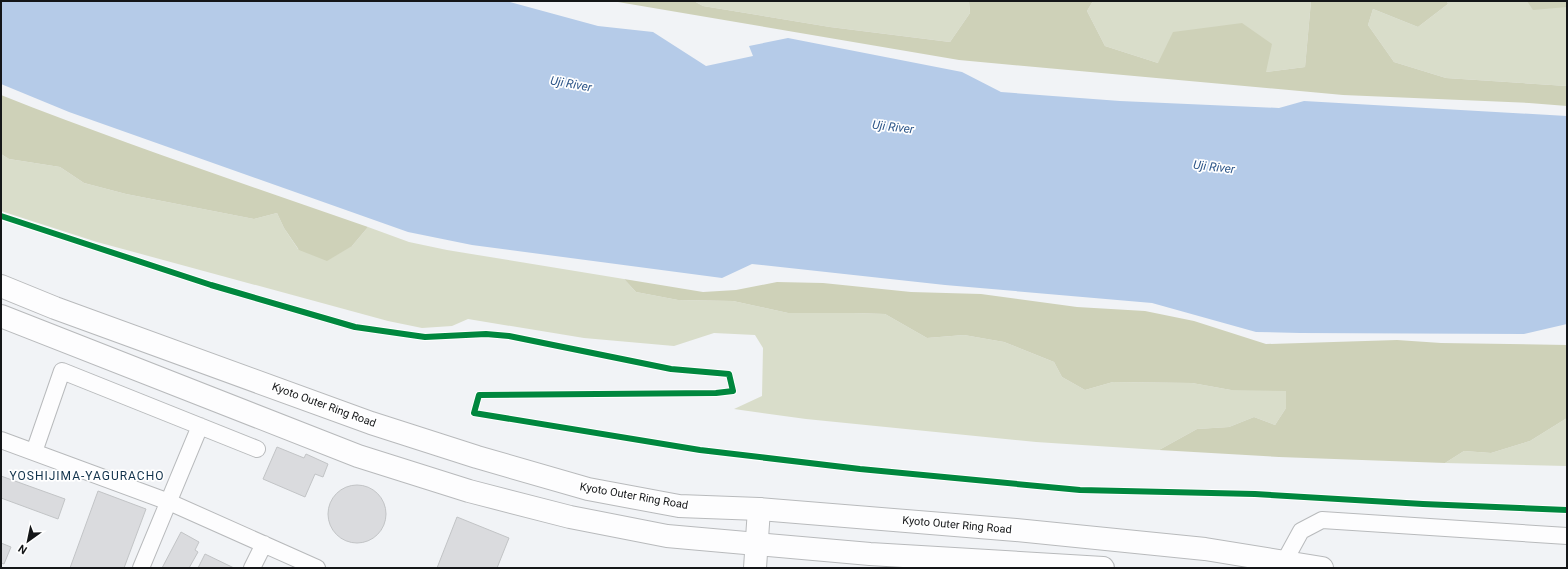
<svg xmlns="http://www.w3.org/2000/svg" width="1568" height="569" font-family="Roboto,sans-serif">
<style>
.green{fill:#d9ddca}
.forest{fill:#ced1b8}
.water{fill:#b5cbe8}
.building{fill:#dadbde;stroke:#c2c4c6}
.lines{fill:none;stroke-linecap:round;stroke-linejoin:round}
.lane-casing{stroke:#b8babc;stroke-width:18}
.secondary-casing{stroke:#b8babc;stroke-width:24}
.primary-casing{stroke:#b8babc;stroke-width:24}
.lane{stroke:#fdfdfe;stroke-width:16}
.secondary{stroke:#fdfdfe;stroke-width:22}
.primary{stroke:#fdfdfe;stroke-width:22}
.cycleway-casing{stroke:#fff;stroke-width:8}
.cycleway{stroke:#00873e;stroke-width:6}
.labels{text-anchor:middle;dominant-baseline:central;stroke-width:3.5;stroke-linejoin:round;paint-order:stroke}
.street-label{font-size:11px;fill:#141618;stroke:#fff}
.water-label{font-size:12px;font-style:italic;fill:#2c5588;stroke:#fff}
.neighbourhood-label{font-size:12px;letter-spacing:1px;fill:#11324b;stroke:#fff}
</style>
<rect width="100%" height="100%" fill="#f1f3f6"/>
<path class="green" d="M694,1H969L970,13L950,42L830,27L703,6Z
M1093,1H1311L1305,67L1266,72L1158,63L1105,46L1087,11Z
M1447,1H1567V86L1446,78L1394,62L1368,25L1373,9L1418,27L1448,4Z
M1,154L9,159L60,167L84,183L126,194L254,219L277,213L284,228L298,249L352,246L368,227L409,242L447,250L624,279L636,292L678,300L733,301L788,313H853L885,314L927,338L964,335L1004,342L1054,362L1062,377L1085,390L1113,382L1192,383L1231,390H1286V408L1275,425L1254,417L1229,427L1197,429L1159,450L1036,442L806,419L734,409L762,396L763,348L755,335L714,333L674,346L584,338L468,319L452,326L422,328L388,321L97,242L1,211Z
M1567,418V466L1445,463L1464,451L1491,453L1530,441Z"/>
<path class="forest" d="M612,1H694L703,6L830,27L950,42L970,13L969,1H1093L1087,11L1105,46L1158,63L1173,32L1242,23L1272,44L1266,72L1305,67L1311,1H1447L1448,4L1418,27L1373,9L1368,25L1394,62L1446,78L1567,86V106L1529,103L1343,95L959,60Z
M1527,1H1567V7L1533,10Z
M1,95C122,143 245,184 368,227L352,246L327,261L299,250L284,228L277,213L254,219L126,194L84,183L60,167L9,159L1,154Z
M624,279L703,292L736,290L777,282L823,283L911,292L981,294L1077,307L1145,311L1194,321L1266,344L1397,340L1441,343L1567,345V418L1530,441L1491,453L1464,451L1445,463L1279,457L1159,450L1197,429L1229,427L1254,417L1275,425L1286,408V391L1231,390L1192,383L1113,382L1085,390L1062,377L1054,362L1004,342L964,335L927,338L885,314L853,313H788L733,301L678,300L636,292Z"/>
<path class="water" d="M1,1H506L598,26L653,32L706,66L753,56L749,46L788,38L962,72L1001,92L1120,101L1279,108L1304,101L1567,116V324L1524,334L1300,333L1256,332L1152,303L945,285L752,264L722,278L472,245L408,232L69,112L1,84Z"/>
<path class="building" d="M277,447L304,458L306,454L328,464L323,477L315,474L305,497L263,479Z
M1,476L65,499L58,519L1,498Z
M328 514a29 29 0 1 1 58 0a29 29 0 1 1-58 0Z
M98,491L146,509L124,568H70Z
M457,517L509,538L497,568H437Z
M181,532L199,542L195,550L198,552L189,568H162Z
M1,543L11,547L4,564L1,563Z
M205,554L234,568H198Z"/>
<g class="lines">
<defs>
<path id="lane" d="M1,440L169,502L317,568
M34,452L62,371L257,449
M1284,562L1301,531L1322,520L1567,536
M141,568L200,426
M252,568L264,544"/>
<path id="secondary" d="M755,568L759,509"/>
<path id="primary" d="M1,286L55,308L371,423L477,457L588,489L679,506L759,509L1016,530L1205,549L1322,568
M1,316L358,456L469,491L570,517L667,536L870,554L1103,568"/>
</defs>
<use href="#lane" class="lane-casing"/>
<use href="#secondary" class="secondary-casing"/>
<use href="#primary" class="primary-casing"/>
<use href="#lane" class="lane"/>
<use href="#secondary" class="secondary"/>
<use href="#primary" class="primary"/>
<defs>
<path id="cycleway" d="M1,216L211,285L355,327L425,337L486,334L509,336L671,369L729,374L733,391L716,393L479,395L474,413L700,450L860,469L1080,490L1255,494L1423,504L1567,510"/>
</defs>
<use href="#cycleway" class="cycleway-casing"/>
<use href="#cycleway" class="cycleway"/>
</g>
<g class="labels">
<g class="street-label">
<text transform="translate(324 405) rotate(20)">Kyoto Outer Ring Road</text>
<text transform="translate(634 496) rotate(10)">Kyoto Outer Ring Road</text>
<text transform="translate(957 525) rotate(5)">Kyoto Outer Ring Road</text>
</g>
<g class="water-label">
<text transform="translate(571 84) rotate(10)">Uji River</text>
<text transform="translate(893 127) rotate(7)">Uji River</text>
<text transform="translate(1214 167) rotate(7)">Uji River</text>
</g>
<g class="neighbourhood-label">
<text x="87" y="476">YOSHIJIMA-YAGURACHO</text>
</g>
</g>
<rect width="1568" height="569" fill="none" stroke="#141618" stroke-width="4"/>
<g transform="translate(28 541) rotate(213)" stroke="#ffffff" stroke-width="3" paint-order="stroke">
<path d="M0-3L7 15L0 10L-7 15Z" fill="#141618"/>
<text y="-6" font-size="11" font-weight="bold" text-anchor="middle" fill="#141618">N</text>
</g>
</svg>
